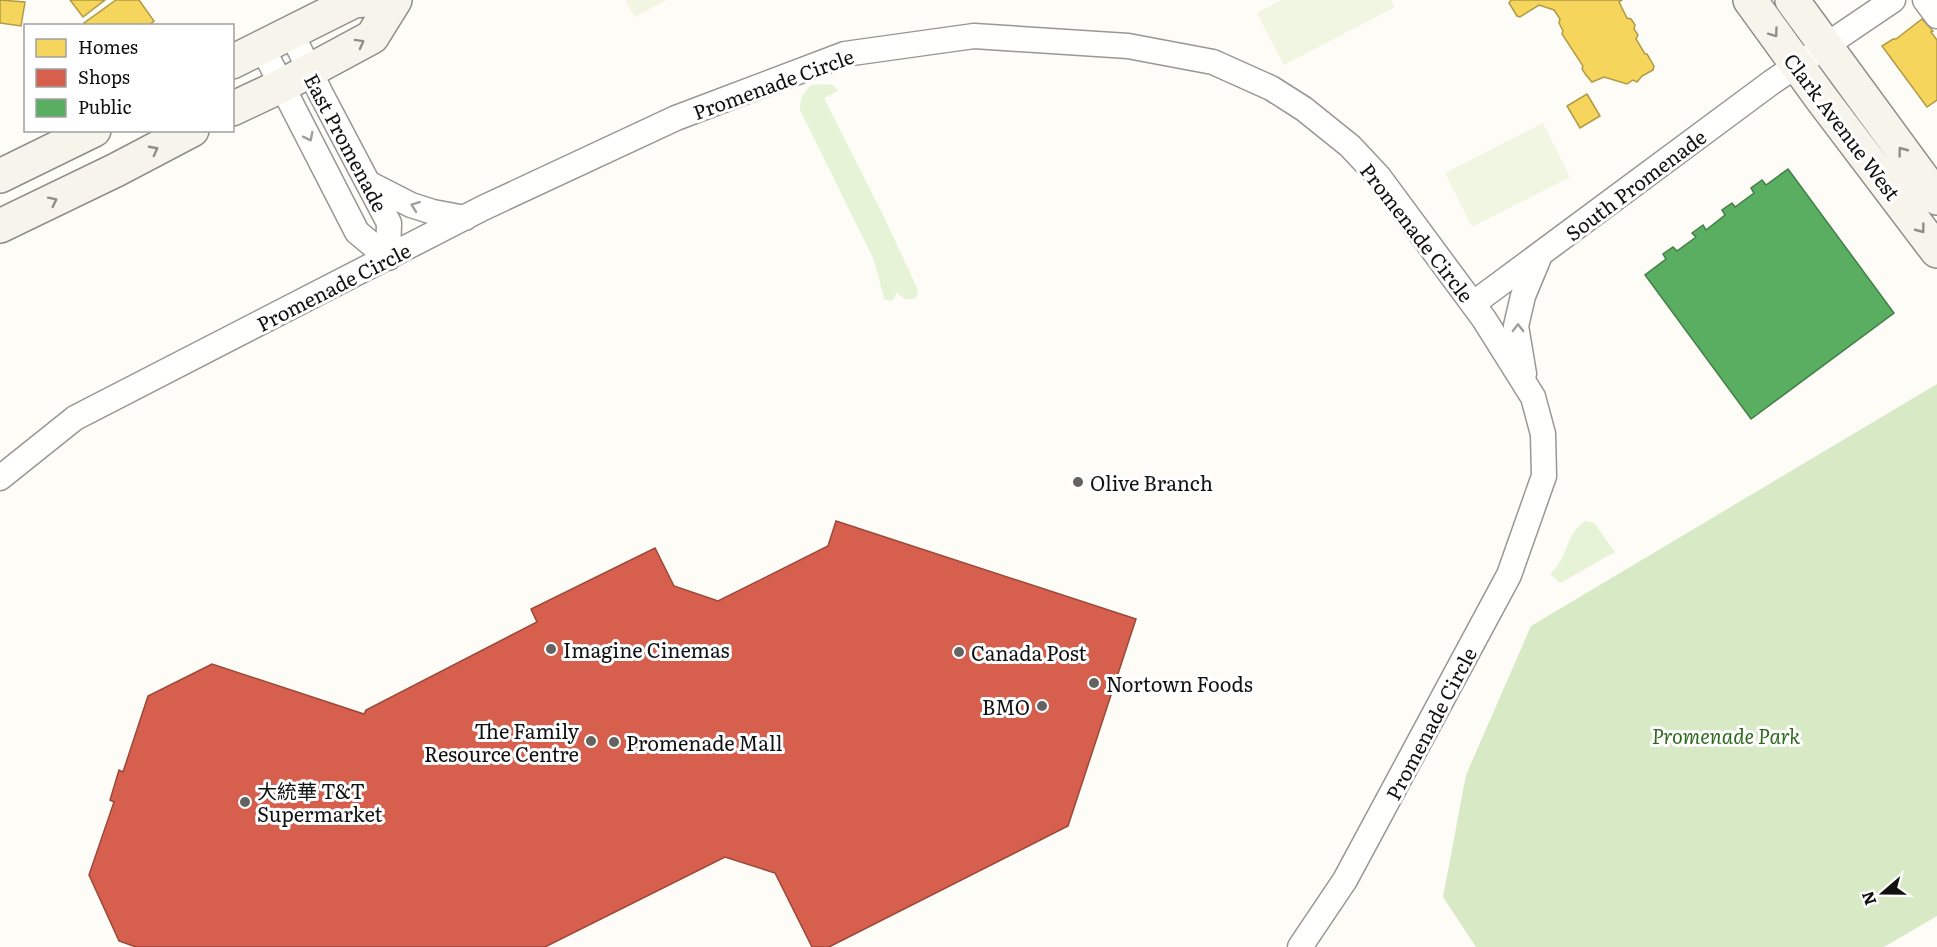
<svg xmlns="http://www.w3.org/2000/svg" width="1937" height="947" font-family="Literata,'Noto Sans SC',serif">
<style>
.green{fill:#e7f3d7}
.forest{fill:#d8eac5}
.pitch{fill:#f0f6e1}
.homes{fill:#f6d55c;stroke:#b19a46;stroke-width:1.5}
.shops{fill:#d6604d;stroke:#9b483b;stroke-width:1.5}
.public{fill:#5aae61;stroke:#447f49;stroke-width:1.5}
.lines{fill:none;stroke-linecap:round;stroke-linejoin:round}
.street-casing{stroke:#979795;stroke-width:27}
.secondary-casing{stroke:#8e8d8b;stroke-width:36}
.street{stroke:#fffffe;stroke-width:24}
.secondary{stroke:#f6f4eb;stroke-width:33}
.oneway{stroke:#8f8e89}
.oneway2{stroke:#a0a09f}
.poi-dot{fill:#646362;stroke:#fff;stroke-width:2}
.labels{text-anchor:middle;dominant-baseline:central;stroke-width:6;stroke-linejoin:round;paint-order:stroke}
.street-label{font-size:20px;fill:#111;stroke:#fff}
.poi-label{font-size:20px;fill:#111;stroke:#fff;text-anchor:start}
.park-label{font-size:20px;font-style:italic;fill:#2f6b1f;stroke:#fff}
</style>
<rect width="100%" height="100%" fill="#fdfcf7"/>
<path class="green" d="M829,84L834,86L838,91L824,98L884,217L918,290L916,298C906,302 903,298 896,292C895,297 895,299 890,301L884,299L874,260L800,110C800,98 803,93 811,85Z
M1586,521L1594,523L1615,552L1560,583L1550,574C1568,560 1567,529 1586,521Z"/>
<path class="forest" d="M1937,384V916L1884,947H1476L1443,897L1466,775L1531,626Z"/>
<path class="pitch" d="M625,0H666L635,17Z
M1281,0H1391L1395,7L1284,65L1257,13Z
M1543,123L1570,177L1472,227L1445,173Z"/>
<path class="homes" d="M0,0L25,2L21,26L0,23Z
M70,0H105L83,17Z
M116,0H139L154,21L148,26H86L84,23Z
M1511,0H1622L1619,2L1627,18L1631,19L1635,25L1634,29L1638,35L1636,39L1645,54H1647L1654,66L1653,70L1642,76L1637,82L1633,80L1627,84L1604,77L1592,82L1586,75L1582,69L1583,66L1562,34L1563,31L1559,23L1560,19L1554,10L1539,5L1520,17L1517,16L1509,3Z
M1922,19L1933,31L1931,32L1937,40V100L1927,107L1882,46L1893,39H1896Z
M1587,94L1600,116L1580,128L1567,106Z"/>
<path class="shops" d="M836,521L1136,619L1068,826L829,947H812L775,873L725,857L545,947H136L119,941L89,875L114,802L110,800L119,770L123,772L148,696L212,664L364,714L366,710L537,622L531,609L655,548L674,586L718,601L828,546Z"/>
<path class="public" d="M1788,169L1894,313L1751,419L1645,275L1666,259L1663,254L1673,247L1677,251L1696,237L1692,233L1703,225L1706,230L1725,215L1722,210L1732,203L1735,207L1754,193L1751,188L1762,180L1766,185Z"/>
<g class="lines">
<defs>
<path id="street" d="M1925,0L1937,16
M291,32L320,92L389,223L388,258
M262,47L357,232L388,258
M368,183L411,205L433,212L465,218
M1474,303L1772,82L1893,0
M1524,374L1516,326L1523,296L1540,255
M0,478L75,418L483,208L676,118L845,54L974,36L1128,46L1213,62L1271,88L1304,109L1350,146L1379,177L1484,319L1533,397L1543,434L1544,476L1509,575L1345,880L1300,947"/>
<path id="secondary" d="M1750,0L1821,98L1937,251
M1792,0L1937,198
M232,62L354,1L364,0
M232,109L283,85L372,37L395,0
M0,176L94,130
M0,226L116,170L192,130"/>
</defs>
<use href="#street" class="street-casing"/>
<use href="#secondary" class="secondary-casing"/>
<use href="#street" class="street"/>
<use href="#secondary" class="secondary"/>
</g>
<defs><path id="oneway-chevron" d="M-2-3.5L2.5 0L-2 3.5" fill="none" stroke-width="1.6" stroke-linecap="round" stroke-linejoin="round" transform="scale(1.5)"/></defs>
<g class="oneway">
<use href="#oneway-chevron" transform="translate(1774 33) rotate(54)"/>
<use href="#oneway-chevron" transform="translate(360 43) rotate(-29)"/>
<use href="#oneway-chevron" transform="translate(154 150) rotate(-28)"/>
<use href="#oneway-chevron" transform="translate(1902 151) rotate(-127)"/>
<use href="#oneway-chevron" transform="translate(53 201) rotate(-26)"/>
<use href="#oneway-chevron" transform="translate(1921 229) rotate(53)"/>
</g>
<g class="oneway2">
<use href="#oneway-chevron" transform="translate(309 137) rotate(63)"/>
<use href="#oneway-chevron" transform="translate(415 206) rotate(-160)"/>
<use href="#oneway-chevron" transform="translate(1518 328) rotate(-90)"/>
</g>
<g class="poi-dot">
<circle cx="1078" cy="482" r="6"/>
<circle cx="551" cy="649" r="6"/>
<circle cx="959" cy="652" r="6"/>
<circle cx="1094" cy="683" r="6"/>
<circle cx="1042" cy="706" r="6"/>
<circle cx="591" cy="741" r="6"/>
<circle cx="614" cy="742" r="6"/>
<circle cx="245" cy="802" r="6"/>
</g>
<g class="labels">
<g class="street-label">
<text transform="translate(773 83) rotate(-20)">Promenade Circle</text>
<text transform="translate(1843 126) rotate(53)">Clark Avenue West</text>
<text transform="translate(347 142) rotate(62)">East Promenade</text>
<text transform="translate(1635 184) rotate(-37)">South Promenade</text>
<text transform="translate(1418 232) rotate(52)">Promenade Circle</text>
<text transform="translate(333 286) rotate(-27)">Promenade Circle</text>
<text transform="translate(1430 723) rotate(-62)">Promenade Circle</text>
</g>
<g class="poi-label">
<text x="1090" y="482">Olive Branch</text>
<text x="563" y="649">Imagine Cinemas</text>
<text x="971" y="652">Canada Post</text>
<text x="1106" y="683">Nortown Foods</text>
<text x="1030" y="706" text-anchor="end">BMO</text>
<text x="579" y="730" text-anchor="end">The Family<tspan x="579" dy="23">Resource Centre</tspan></text>
<text x="626" y="742">Promenade Mall</text>
<text x="257" y="790">大統華 T&amp;T<tspan x="257" dy="23">Supermarket</tspan></text>
</g>
<g class="park-label">
<text x="1726" y="735">Promenade Park</text>
</g>
</g>
<rect x="24" y="24" width="210" height="108" fill="#ffffff" stroke="#a0a0a0" stroke-width="1.5"/>
<rect x="36" y="39" width="30" height="18" fill="#f6d55c" stroke="#a0a0a0" stroke-width="1.5"/>
<text x="78" y="54" font-size="18" fill="#111111">Homes</text>
<rect x="36" y="69" width="30" height="18" fill="#d6604d" stroke="#a0a0a0" stroke-width="1.5"/>
<text x="78" y="84" font-size="18" fill="#111111">Shops</text>
<rect x="36" y="99" width="30" height="18" fill="#5aae61" stroke="#a0a0a0" stroke-width="1.5"/>
<text x="78" y="114" font-size="18" fill="#111111">Public</text>
<g transform="translate(1883 893) rotate(250)" stroke="#ffffff" stroke-width="4.5" paint-order="stroke">
<path d="M0-4.5L10 22L0 15L-10 22Z" fill="#111111"/>
<text y="-9" font-size="16" font-weight="bold" text-anchor="middle" fill="#111111">N</text>
</g>
</svg>
